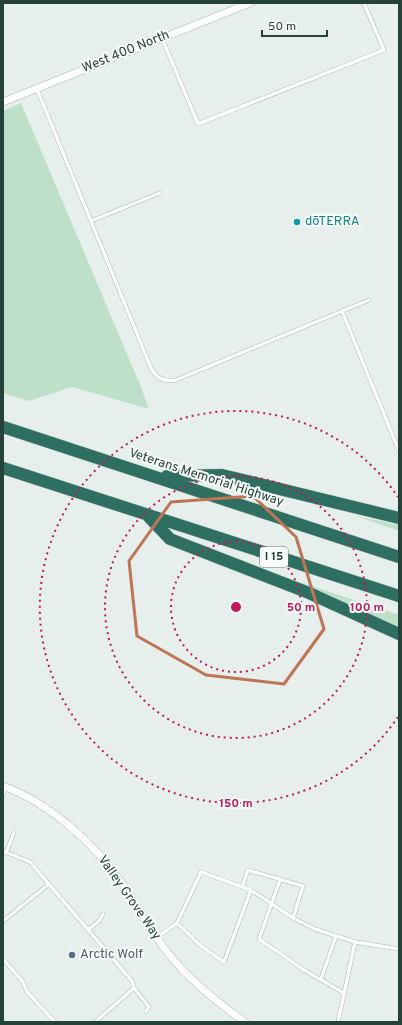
<svg xmlns="http://www.w3.org/2000/svg" width="402" height="1025" font-family="Overpass,sans-serif">
<style>
.green{fill:#bfe0c8}
.lines{fill:none;stroke-linecap:round;stroke-linejoin:round}
.service-casing{stroke:#a8b8b2;stroke-width:4.5}
.minor-casing{stroke:#a8b8b2;stroke-width:8}
.motorway-casing{stroke:#c2cac8;stroke-width:13}
.service{stroke:#fff;stroke-width:3.5}
.minor{stroke:#fff;stroke-width:7}
.motorway{stroke:#2f6f62;stroke-width:12}
.marked{fill:none;stroke:#c07456;stroke-width:3;stroke-linejoin:round}
.ring{fill:none;stroke:#c2185b;stroke-width:2;stroke-dasharray:2 4}
.culture-dot{fill:#0f9aa8;stroke:#f7fbf9;stroke-width:1.5}
.service-dot{fill:#5c6f8a;stroke:#f7fbf9;stroke-width:1.5}
.labels{text-anchor:middle;dominant-baseline:central;stroke-width:4;stroke-linejoin:round;paint-order:stroke}
.shield{fill:#f7fbf9;stroke:#637a73;stroke-width:1}
.shield-label{font-size:12px;font-weight:bold;fill:#24423a}
.street-label{font-size:13px;fill:#24423a;stroke:#f7fbf9}
.culture-label{font-size:13px;fill:#0d838f;stroke:#f7fbf9;text-anchor:start}
.service-label{font-size:13px;fill:#4e5e75;stroke:#f7fbf9;text-anchor:start}
.centre{fill:#c2185b;stroke:#f7fbf9;stroke-width:2}
.ring-label{font-size:12px;text-anchor:middle;font-weight:bold;fill:#c2185b;stroke:#f7fbf9;stroke-width:4;stroke-linejoin:round;paint-order:stroke}
</style>
<rect width="100%" height="100%" fill="#e6efeb"/>
<path class="green" d="M21,103L141,387L149,409L72,387L29,401L3,393V111Z
M356,516L399,525V531Z
M282,576L399,615V628Z"/>
<g class="lines">
<defs>
<path id="service" d="M162,38L198,124L384,50L364,3
M37,89L151,368C156,378 165,382 176,380L369,300
M91,221L160,193
M342,311L399,451
M3,795L6,787
M3,851L30,862L132,981L134,988L95,1022
M6,853L14,832
M280,880L259,939L304,970L344,993
M242,887L248,870L303,886L293,918
M3,921L49,884
M177,923L202,947L224,962L251,890
M88,930L100,920L103,914
M156,938L177,923L201,872L251,890L293,918L315,929L355,942L399,949
M3,959L23,982L27,992L55,1022
M321,979L336,936
M134,988L149,1007L146,1011
M338,1022L355,942"/>
<path id="minor" d="M3,102L250,3
M3,786C50,803 95,844 123,885C139,910 153,935 172,958C193,983 218,1003 245,1022"/>
<path id="motorway" d="M3,427L399,557
M3,468L399,596
M167,476L222,475L399,518
M149,517L170,539L309,593L399,634"/>
</defs>
<use href="#service" class="service-casing"/>
<use href="#minor" class="minor-casing"/>
<use href="#motorway" class="motorway-casing"/>
<use href="#service" class="service"/>
<use href="#minor" class="minor"/>
<use href="#motorway" class="motorway"/>
</g>
<path class="marked" d="M253,496L296,537L324,629L284,684L206,675L137,636L129,561L171,502Z"/>
<g class="ring">
<circle cx="236" cy="607" r="65"/>
<circle cx="236" cy="607" r="131"/>
<path d="M398 717A196 196 0 1 1 398 497"/>
</g>
<circle class="culture-dot" cx="297" cy="222" r="4"/>
<circle class="service-dot" cx="72" cy="955" r="4"/>
<g class="labels">
<rect class="shield" x="260" y="547" width="28" height="20" rx="3"/>
<g class="shield-label">
<text x="274" y="557">I 15</text>
</g>
<g class="street-label">
<text transform="translate(126 52) rotate(-22)">West 400 North</text>
<text transform="translate(206 478) rotate(18)">Veterans Memorial Highway</text>
<text transform="translate(129 898) rotate(55)">Valley Grove Way</text>
</g>
<g class="culture-label">
<text x="305" y="222">dōTERRA</text>
</g>
<g class="service-label">
<text x="80" y="955">Arctic Wolf</text>
</g>
</g>
<circle cx="236" cy="607" r="6" class="centre"/>
<g class="ring-label">
<text x="301" y="611">50 m</text>
<text x="367" y="611">100 m</text>
<text x="236" y="807">150 m</text>
</g>
<rect width="402" height="1025" fill="none" stroke="#24423a" stroke-width="8"/>
<path d="M262 30v6h65v-6" fill="none" stroke="#24423a" stroke-width="2"/>
<text x="268" y="30" font-size="12" fill="#24423a" stroke="#f7fbf9" stroke-width="3" paint-order="stroke">50 m</text>
</svg>
